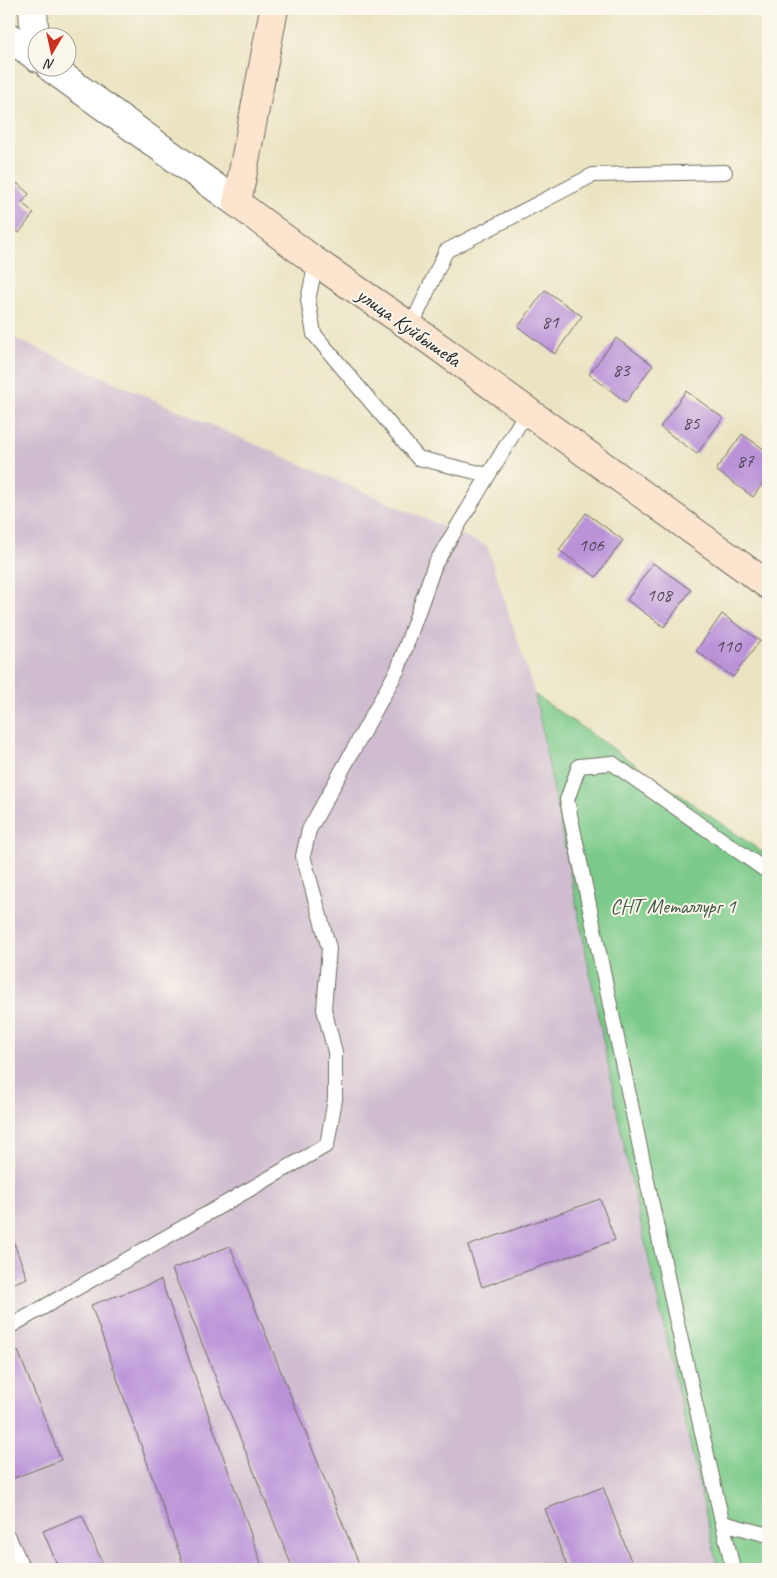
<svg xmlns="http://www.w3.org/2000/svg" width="777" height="1578" font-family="Caveat,sans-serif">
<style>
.industrial{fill:#cfbdcf}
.green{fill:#7cca8a;stroke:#547a5a}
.building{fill:#ba92d8}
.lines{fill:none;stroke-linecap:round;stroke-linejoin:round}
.service-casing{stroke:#6e6c60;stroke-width:16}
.minor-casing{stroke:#6e6c60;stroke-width:30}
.tertiary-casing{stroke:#6e6c60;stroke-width:30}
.secondary-casing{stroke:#6e6c60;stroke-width:30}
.service{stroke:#fff;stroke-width:14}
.minor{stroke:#fff;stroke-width:28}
.tertiary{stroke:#fff;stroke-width:28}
.secondary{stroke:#fce5cf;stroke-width:28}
.labels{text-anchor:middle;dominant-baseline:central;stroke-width:4;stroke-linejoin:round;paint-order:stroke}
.number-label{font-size:19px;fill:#4f4556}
.street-label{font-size:21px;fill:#2b2b2b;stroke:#fbf7ec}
.park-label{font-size:21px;fill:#435b48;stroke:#fbf7ec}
</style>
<rect width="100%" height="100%" fill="#fbf7ec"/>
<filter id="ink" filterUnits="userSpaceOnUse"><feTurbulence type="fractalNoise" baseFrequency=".02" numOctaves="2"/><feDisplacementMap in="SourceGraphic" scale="10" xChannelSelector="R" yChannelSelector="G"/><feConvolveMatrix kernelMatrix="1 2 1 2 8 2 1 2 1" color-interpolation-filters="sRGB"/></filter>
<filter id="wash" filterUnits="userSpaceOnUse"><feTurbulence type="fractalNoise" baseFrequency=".0096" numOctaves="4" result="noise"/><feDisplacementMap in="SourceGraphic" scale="20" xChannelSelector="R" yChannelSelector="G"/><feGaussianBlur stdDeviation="1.12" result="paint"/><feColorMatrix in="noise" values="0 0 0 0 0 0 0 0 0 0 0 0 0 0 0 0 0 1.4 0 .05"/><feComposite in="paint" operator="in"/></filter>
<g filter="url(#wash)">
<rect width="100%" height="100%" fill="#ebe4c3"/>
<path class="industrial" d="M9,336L487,546L535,695L629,1171L718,1569H9Z"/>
<path class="green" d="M535,695L768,856V1569H718L629,1171Z"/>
<g id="blocks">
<path class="building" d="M17,183L29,194L22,203L34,213L19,233L9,226V194Z
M545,290L582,316L555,354L518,327Z
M616,338L653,365L626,402L589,374Z
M686,391L723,418L697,454L660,427Z
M742,434L768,452V476L753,497L716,470Z
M586,513L623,540L596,577L559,550Z
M653,563L691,590L664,627L627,600Z
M722,614L760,641L733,677L696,651Z
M600,1199L615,1240L482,1287L468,1246Z
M9,1230L27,1278L9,1285Z
M230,1246L361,1569H293L172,1269Z
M161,1280L263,1569H185L91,1305Z
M18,1351L61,1460L9,1480V1355Z
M603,1487L634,1569H568L545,1509Z
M82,1515L105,1569H59L43,1531Z"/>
</g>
</g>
<g filter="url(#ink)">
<use href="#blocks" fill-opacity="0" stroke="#6e6c60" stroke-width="1"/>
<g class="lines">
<defs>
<path id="service" d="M316,262L308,300L314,334L418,458L488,475
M411,327L446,251L593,175L725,172
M9,1327L327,1145L335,1099V1052L324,1009L329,948L303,856L309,830L398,669L435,564L527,411
M723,1523L768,1535
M9,1538L23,1569
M733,1569L675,1314L567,800L579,766L612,763L768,872"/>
<path id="minor" d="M33,9L36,57"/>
<path id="tertiary" d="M9,37L38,58
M51,68L237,203"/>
<path id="secondary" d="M274,9L237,203L316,262L411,327L768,585"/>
</defs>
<use href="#service" class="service-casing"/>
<use href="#minor" class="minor-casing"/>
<use href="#tertiary" class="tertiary-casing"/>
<use href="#secondary" class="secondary-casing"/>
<use href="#service" class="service"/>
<use href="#minor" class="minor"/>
<use href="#tertiary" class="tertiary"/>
<use href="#secondary" class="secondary"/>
</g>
</g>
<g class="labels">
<g class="number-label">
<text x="550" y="322">81</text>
<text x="621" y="370">83</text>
<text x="691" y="423">85</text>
<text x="745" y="461">87</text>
<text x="591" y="545">106</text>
<text x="659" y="595">108</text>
<text x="728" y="646">110</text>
</g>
<g class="street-label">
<text transform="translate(409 327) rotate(35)">улица Куйбышева</text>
</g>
<g class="park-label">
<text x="673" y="906">СНТ Металлург 1</text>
</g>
</g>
<rect width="777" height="1578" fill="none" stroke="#fbf7ec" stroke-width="30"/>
<g transform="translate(52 52) rotate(189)"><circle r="24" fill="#fbf7ec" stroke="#a8a59f"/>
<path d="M0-4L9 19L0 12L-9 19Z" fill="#c8321e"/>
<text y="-8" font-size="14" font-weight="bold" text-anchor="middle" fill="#2b2b2b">N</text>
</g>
</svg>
